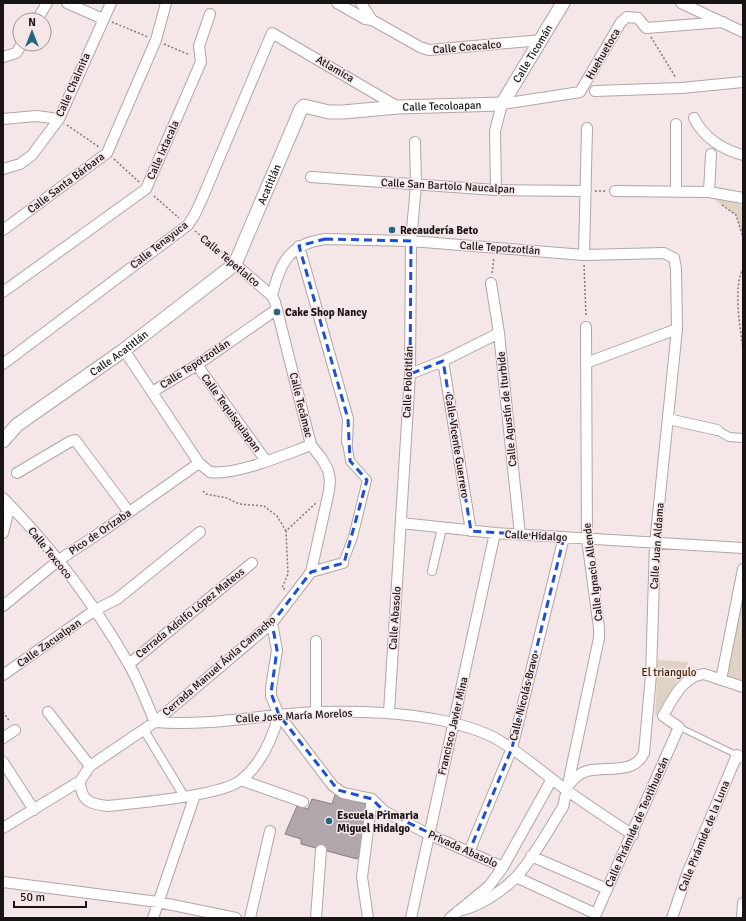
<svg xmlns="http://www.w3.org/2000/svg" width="746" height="921" font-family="Signika,sans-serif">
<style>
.green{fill:#e1d3c3}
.building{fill:#b2a6ad;stroke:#897e85}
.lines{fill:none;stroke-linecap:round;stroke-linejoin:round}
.service-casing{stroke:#b3a5a6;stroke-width:7}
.pedestrian-casing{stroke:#b3a5a6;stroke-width:10}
.minor-casing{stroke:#b3a5a6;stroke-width:12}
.tertiary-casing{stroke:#b3a5a6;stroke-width:15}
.path{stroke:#837979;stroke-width:1.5;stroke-dasharray:2 2;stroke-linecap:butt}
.service{stroke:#fff;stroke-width:5}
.pedestrian{stroke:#fff;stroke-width:8}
.minor{stroke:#fff;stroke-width:10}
.tertiary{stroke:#fff;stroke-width:13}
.marked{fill:none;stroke:#1d4ed8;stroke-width:3;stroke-dasharray:8 5;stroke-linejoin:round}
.poi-dot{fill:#25667a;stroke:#f5e6e7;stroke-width:1.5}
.labels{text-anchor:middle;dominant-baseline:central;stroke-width:3;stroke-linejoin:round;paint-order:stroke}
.street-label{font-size:11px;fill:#191414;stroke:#f5e6e7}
.poi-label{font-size:11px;font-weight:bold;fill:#191414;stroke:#f5e6e7;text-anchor:start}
.park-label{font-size:11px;fill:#3e2605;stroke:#f5e6e7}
</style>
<rect width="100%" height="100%" fill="#f5e6e7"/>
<path class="green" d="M709,196L731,199L743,206V237L736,215Z
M743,569V687L721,680Z
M658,660L689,662L655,717Z"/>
<path class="building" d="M335,795L369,805L361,853L357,859L301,844V839L285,834L297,806L308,809L312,799L332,804Z"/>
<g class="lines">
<defs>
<path id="service" d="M679,727L737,755"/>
<path id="pedestrian" d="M717,430L729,437L743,438
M343,563L353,537L367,480L350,461L347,442
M432,571L442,528
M144,730L184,796"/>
<path id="minor" d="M67,3L103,19
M337,3L365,19L372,20
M361,3L372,20L420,47L429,50L542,40
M681,3L743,32
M37,20L47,3
M3,57L16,53L22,44
M595,91L681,88L743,82
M694,118C703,137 723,150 743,155
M3,119L36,116L59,119
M676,124V191
M3,169L20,164L32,155L59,119L111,3
M311,177L496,190L586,191
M496,190L495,131L502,104L580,92L621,22L627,17L638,18L646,28L723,22
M615,191L709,192L743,198
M709,192L711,154
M3,230L107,153L156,40L166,3
M299,246L348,419L347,442
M584,255L587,128
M235,264L272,296L275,302L311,445L322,459L328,470L330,480L329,491L311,572
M491,283L499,333L520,535
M3,292L146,189L201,62L199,46L210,14
M272,296C280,263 289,244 325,239L411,241L584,255L664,253L674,258L676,269L677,329L655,544L651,675L644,753C634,775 607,766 587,771C577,774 571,781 566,789
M124,350L199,463L210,472C236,476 286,454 311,445
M443,361L471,531
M586,363L677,329
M3,364L188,225L195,214L202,199L272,33L398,107
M197,365L266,461
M410,374L443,361L499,333
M152,392L197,365L277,309
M668,419L717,430
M17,473L71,441L75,440L129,512
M3,498C51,547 94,603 128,663C139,681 146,702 155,722
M401,523L495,533L743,548
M3,533L10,505
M3,606L59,560L104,530L199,463
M272,623L277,650L271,688V696L279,715L333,786L343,793L372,799L384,811L428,834L503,867
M316,641V712
M129,664L252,563
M3,675L95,610L117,599L200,532
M721,680L743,569
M48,712L90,766
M389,712L410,374L411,241L416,185L415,142
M155,722C209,727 263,714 317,712C362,711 405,712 449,722C465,726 480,730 495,738C520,752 542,772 565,789C587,805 610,820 633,835
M3,738L15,730
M3,762L34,810
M241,780L303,802
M80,781C81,801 89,804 108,806C135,803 222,796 241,780C261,765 272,739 279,715
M3,828L80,781L90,766L155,722L272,623L311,572L343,563
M469,852L512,748L564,537
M531,856L607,889
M516,877L596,914L679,727L663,716C672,700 683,676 704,674L743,687
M3,882L158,902L236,918
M458,911C478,907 502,892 516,877C532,861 550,827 563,807L565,798L599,638V628L587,539L586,327
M153,918L195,795
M250,918L270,831
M316,918L321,850
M368,918L362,877L372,799
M411,918L495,533
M450,918L489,886L503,867L552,779
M672,918L687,874L737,755L743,758
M742,918L743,903"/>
<g id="tertiary">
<path id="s1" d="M3,441L17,425L124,350L235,264L301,109L304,106L329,112H343L398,107L502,104L563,3"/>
</g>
</defs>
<use href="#service" class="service-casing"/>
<use href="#pedestrian" class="pedestrian-casing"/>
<use href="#minor" class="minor-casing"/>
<use href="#tertiary" class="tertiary-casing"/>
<path class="path" d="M112,22L148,37
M651,37L676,78
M164,44L190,55
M67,125L99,147
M114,159L139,182
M595,191H605
M154,196L179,218
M722,205L736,215L743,237
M195,231L226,256
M584,265L586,317
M743,268C733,289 740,326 743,349
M492,273L494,257
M203,491L206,494L227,498L239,504L264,506L277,516L286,531
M285,589L282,588L288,574L286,531L316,503
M3,712L10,722"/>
<use href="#service" class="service"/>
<use href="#pedestrian" class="pedestrian"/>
<use href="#minor" class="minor"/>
<use href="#tertiary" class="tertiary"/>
</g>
<path class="marked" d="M325,239L411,241L410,374L443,361L471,531L564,537L512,748L469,852L384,811L372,799L338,790L279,715L271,693L277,650L272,623L311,572L344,563L367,480L350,461L348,419L299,246Z"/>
<g class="poi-dot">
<circle cx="392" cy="230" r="4"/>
<circle cx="277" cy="312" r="4"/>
<circle cx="329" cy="821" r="4"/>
</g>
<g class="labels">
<g class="street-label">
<text transform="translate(467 47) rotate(-5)">Calle Coacalco</text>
<text stroke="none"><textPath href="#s1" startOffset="723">Calle Ticomán</textPath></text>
<text transform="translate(603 54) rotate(-60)">Huehuetoca</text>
<text transform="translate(335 69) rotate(30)">Atlamica</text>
<text transform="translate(73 85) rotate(-66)">Calle Chalmita</text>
<text stroke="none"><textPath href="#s1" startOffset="604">Calle Tecoloapan</textPath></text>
<text transform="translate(163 150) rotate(-66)">Calle Ixtacala</text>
<text transform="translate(66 183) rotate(-37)">Calle Santa Bárbara</text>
<text stroke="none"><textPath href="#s1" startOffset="379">Acatitlán</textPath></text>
<text transform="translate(448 186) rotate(3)">Calle San Bartolo Naucalpan</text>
<text transform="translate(159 245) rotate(-38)">Calle Tenayuca</text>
<text transform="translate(500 248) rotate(4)">Calle Tepotzotlán</text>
<text transform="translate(230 261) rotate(40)">Calle Tepetlalco</text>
<text stroke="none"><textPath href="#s1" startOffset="146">Calle Acatitlán</textPath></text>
<text transform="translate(195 364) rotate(-33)">Calle Tepotzotlán</text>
<text transform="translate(408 382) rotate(-88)">Calle Polotitlán</text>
<text transform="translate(301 405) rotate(76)">Calle Tecámac</text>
<text transform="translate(507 409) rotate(-96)">Calle Agustín de Iturbide</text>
<text transform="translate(231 413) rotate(54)">Calle Tequisquiapan</text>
<text transform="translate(457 446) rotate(81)">Calle Vicente Guerrero</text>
<text transform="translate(100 532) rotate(-34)">Pico de Orizaba</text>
<text transform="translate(536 536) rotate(3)">Calle Hidalgo</text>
<text transform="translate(657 546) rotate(-86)">Calle Juan Aldama</text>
<text transform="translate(50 553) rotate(51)">Calle Texcoco</text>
<text transform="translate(593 572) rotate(-97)">Calle Ignacio Allende</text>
<text transform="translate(190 613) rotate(-39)">Cerrada Adolfo López Mateos</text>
<text transform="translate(395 618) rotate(-86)">Calle Abasolo</text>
<text transform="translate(49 643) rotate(-35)">Calle Zacualpan</text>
<text transform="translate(219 666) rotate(-41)">Cerrada Manuel Ávila Camacho</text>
<text transform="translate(524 697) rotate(-76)">Calle Nicolás Bravo</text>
<text transform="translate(294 716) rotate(-3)">Calle Jose María Morelos</text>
<text transform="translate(453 726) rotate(-77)">Francisco Javier Mina</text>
<text transform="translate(637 822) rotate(-66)">Calle Pirámide de Teotihuacán</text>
<text transform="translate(704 836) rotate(-68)">Calle Pirámide de la Luna</text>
<text transform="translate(463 849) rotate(24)">Privada Abasolo</text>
</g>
<g class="poi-label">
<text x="400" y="230">Recaudería Beto</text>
<text x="285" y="312">Cake Shop Nancy</text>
<text x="337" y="815">Escuela Primaria<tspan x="337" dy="13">Miguel Hidalgo</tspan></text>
</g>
<g class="park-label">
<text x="669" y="672">El triangulo</text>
</g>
</g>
<rect width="746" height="921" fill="none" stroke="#191414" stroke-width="8"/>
<g transform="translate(32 32)"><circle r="19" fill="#f5e6e7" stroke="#9d9293"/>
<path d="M0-3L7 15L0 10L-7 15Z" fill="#25667a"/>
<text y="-6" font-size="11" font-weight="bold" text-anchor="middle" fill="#191414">N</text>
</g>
<path d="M14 901v6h72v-6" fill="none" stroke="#191414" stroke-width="2"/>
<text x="20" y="901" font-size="12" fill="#191414" stroke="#f5e6e7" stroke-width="3" paint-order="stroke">50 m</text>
</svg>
